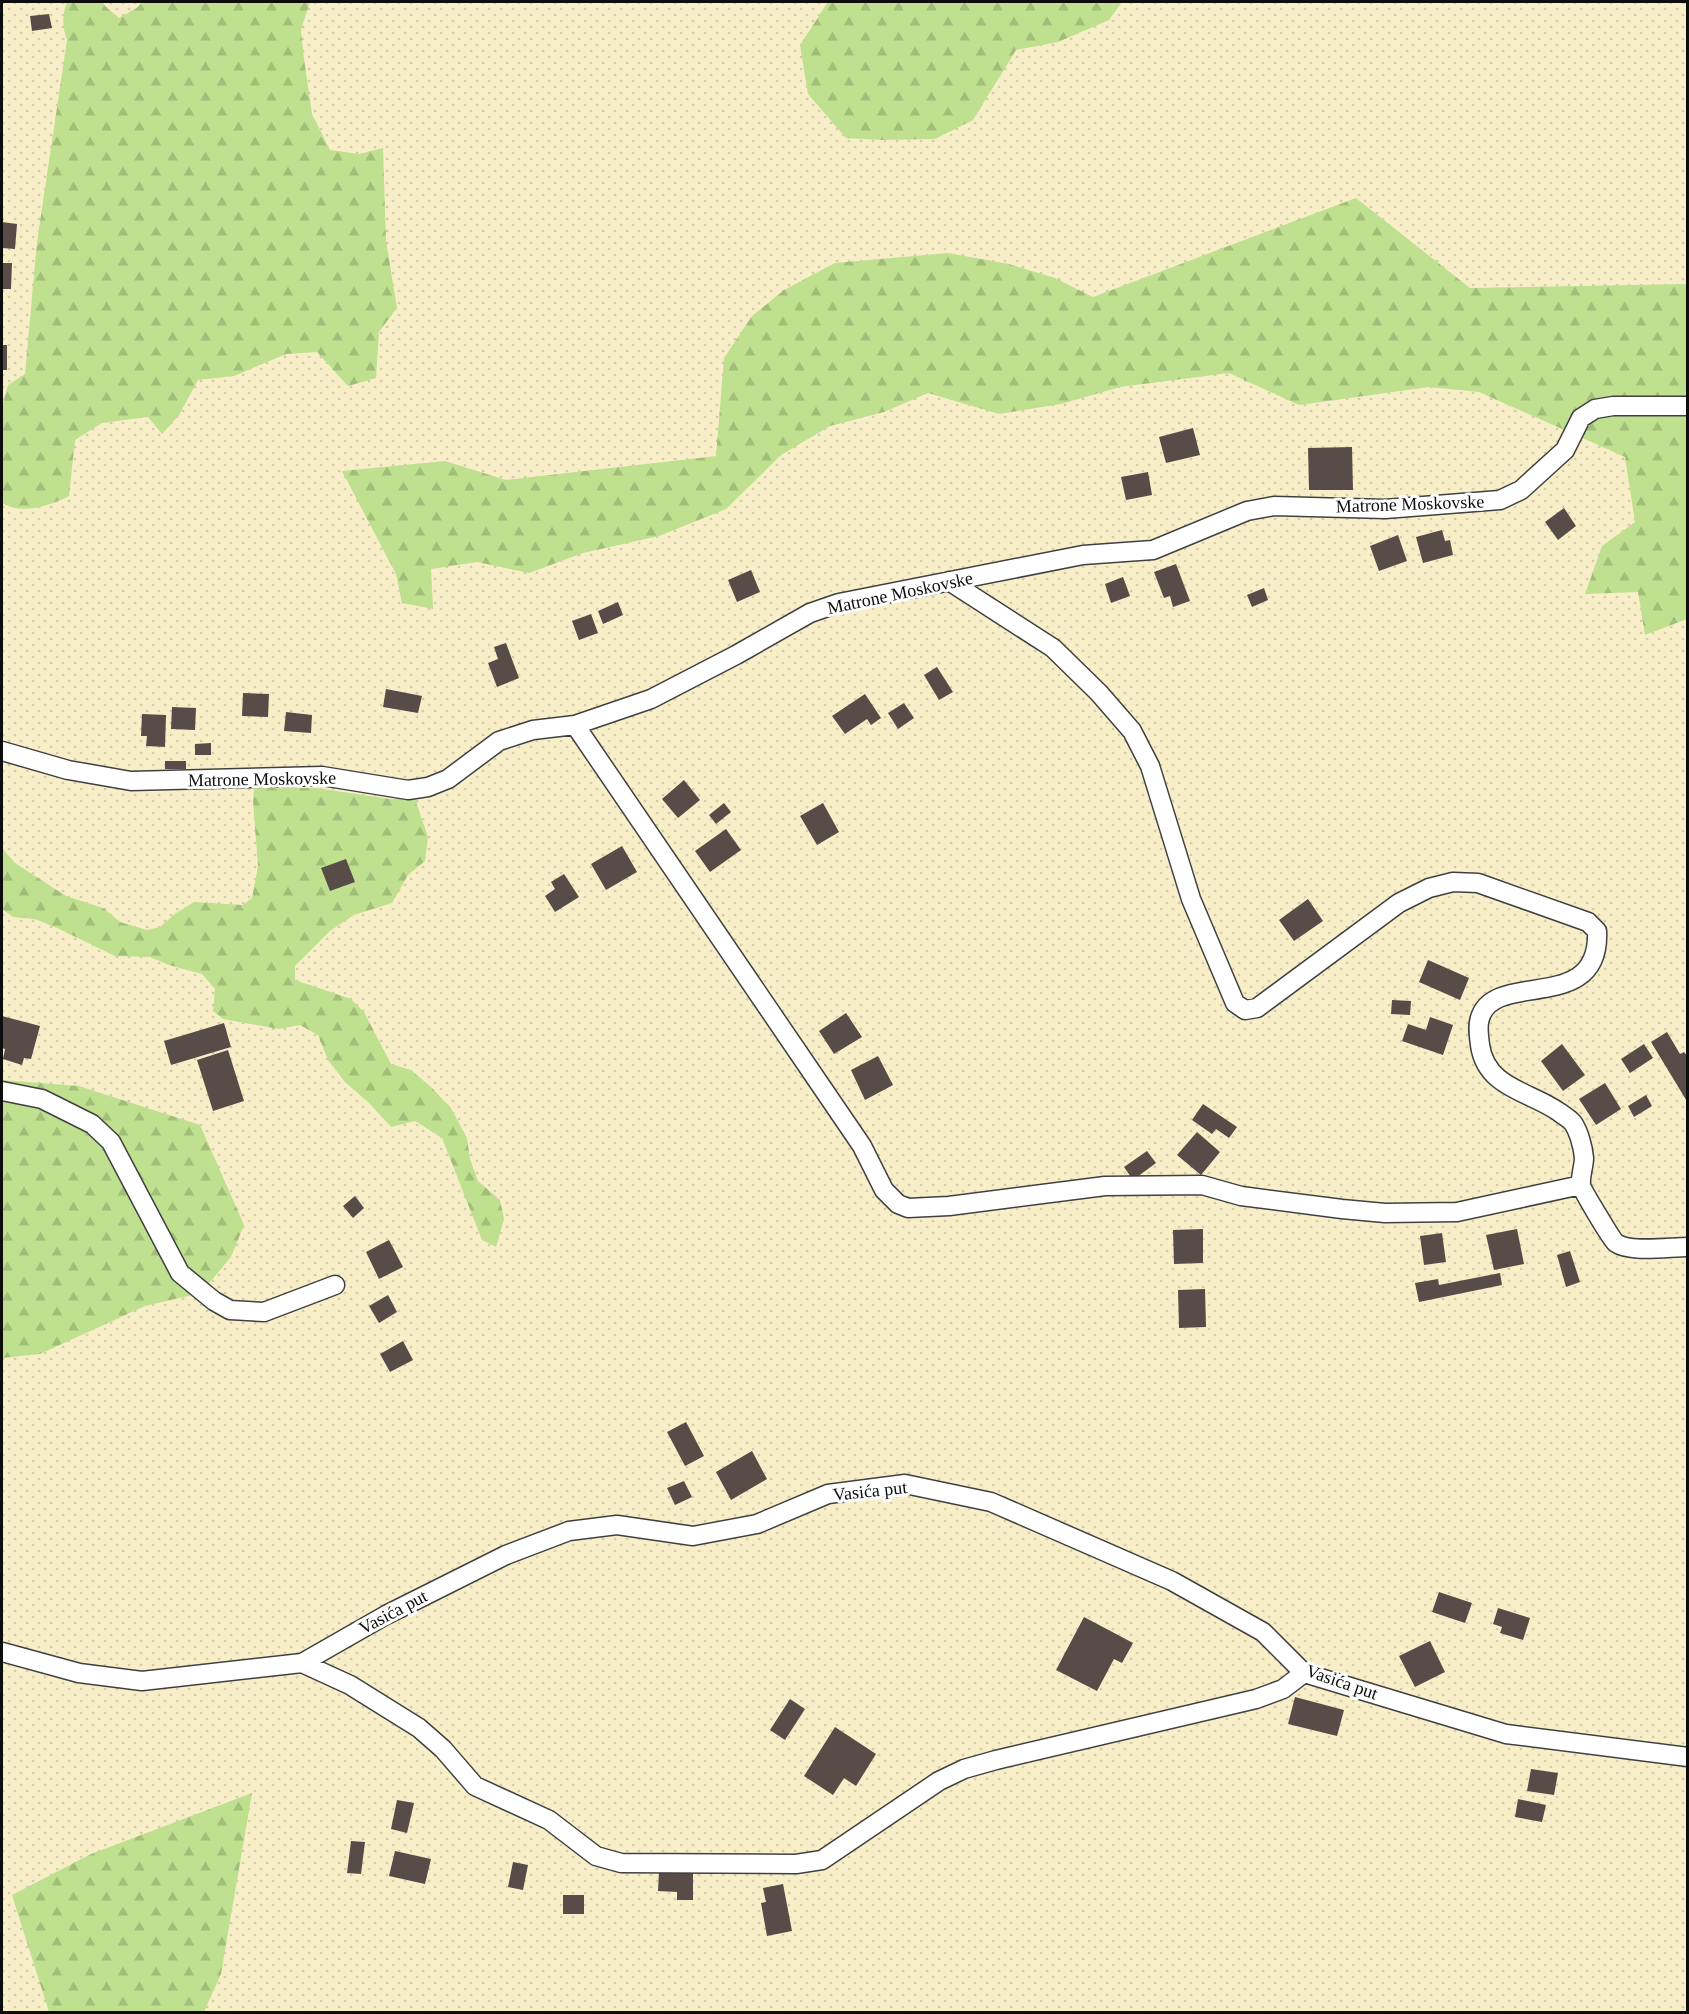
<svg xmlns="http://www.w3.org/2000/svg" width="1689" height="2014" font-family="'Times New Roman',serif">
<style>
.farmland{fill:url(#farmland-dots)}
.forest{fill:url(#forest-firs)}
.building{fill:#574c48}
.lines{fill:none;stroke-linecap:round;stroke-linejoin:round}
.street-casing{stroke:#404040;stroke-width:21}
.street{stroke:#fff;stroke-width:18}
.labels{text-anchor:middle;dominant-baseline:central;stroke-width:6;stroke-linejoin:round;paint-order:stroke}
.street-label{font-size:18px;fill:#0d0d0d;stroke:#fff}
</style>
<defs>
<pattern id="farmland-dots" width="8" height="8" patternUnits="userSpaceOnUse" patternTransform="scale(1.5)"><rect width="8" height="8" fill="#f8efc9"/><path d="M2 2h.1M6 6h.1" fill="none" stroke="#d3ccab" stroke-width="1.8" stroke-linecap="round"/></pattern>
<pattern id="forest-firs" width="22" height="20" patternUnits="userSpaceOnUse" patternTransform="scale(1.5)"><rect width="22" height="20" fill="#bee08f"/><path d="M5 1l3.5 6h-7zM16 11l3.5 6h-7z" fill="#a2bf7a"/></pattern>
</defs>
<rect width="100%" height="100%" fill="#fff9ed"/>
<path class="farmland" d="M2,2H1687V2012H2Z"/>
<path class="forest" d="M67,2H103L105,6L119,18L138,7L142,2H310L301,30L304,59L312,114L330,150L359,154L383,148L386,241L397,308L379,332L376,378L348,386L317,352L286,354L234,376L198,380L179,415L162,434L148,417L102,423L75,440L69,496C49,506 22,515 2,503V407L8,385L25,374L37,242L67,40C62,27 62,15 67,2Z
M828,2H1122L1109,20L1058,42L1016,50L973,120L935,139L883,140L846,138L808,94L800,45Z
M1356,198L1470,288L1687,284V619L1645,635L1638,592L1585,594L1602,546L1635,522L1625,457L1479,392L1429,387L1299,405L1229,373L1120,387L1061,404L999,414L928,393L884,412L830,426L781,455L726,509L659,536L583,553L529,573L477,562L431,569L433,609L402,603L396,574L342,471L445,461L506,480L716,456L724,358L752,316L784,290L835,263L948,253L1009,264L1055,278L1093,297Z
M254,788H316L390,799H415L428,837L425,861L408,875L392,903L354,915L330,931L295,966V980L351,999L364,1012L391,1064L411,1070L431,1087L451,1108L467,1138L470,1159L478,1181L500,1200L504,1219L496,1247L482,1240L442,1138L415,1121L391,1127L370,1104L345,1082L328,1060L318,1035L300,1025L279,1029L223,1019L213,1011L215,989L202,974L169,965L150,957L115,956L57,928L35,919L13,917L2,909V848L15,863L66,896L103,908L120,922L147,930L160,927L176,913L194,902L243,905L252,898L258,866L253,801Z
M2,1080L79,1086L200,1125L244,1225L231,1257L201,1293L145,1306L40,1354L2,1358Z
M252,1793L221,1974L204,2012H49L12,1895L91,1854Z"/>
<path class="building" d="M49,14L52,28L32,31L30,16Z
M2,222L17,224L15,249L2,248Z
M2,263H12L11,289H2Z
M2,345H7V370H2Z
M1193,428L1200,455L1166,463L1159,437Z
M1352,447L1353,490H1309L1308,448Z
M1148,472L1152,495L1126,500L1121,477Z
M1564,508L1576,526L1558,540L1545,522Z
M1442,530L1445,541L1450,540L1453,555L1423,563L1416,537Z
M1398,535L1407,561L1379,571L1370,546Z
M1176,564L1190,601L1173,607L1170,596L1164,598L1154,572Z
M751,570L760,592L737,602L728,580Z
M1123,577L1130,596L1111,603L1105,584Z
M1264,588L1268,600L1252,607L1247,595Z
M618,602L623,615L603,624L598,611Z
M591,614L598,633L579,640L572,621Z
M506,643L519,678L497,687L488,663L498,659L494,647Z
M937,667L953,692L939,700L924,675Z
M386,689L422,696L418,713L383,707Z
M243,693L269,694L268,717L242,716Z
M865,694L881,718L871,725L867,719L845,734L832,716Z
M904,703L914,718L898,729L888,713Z
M172,707L196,708L195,730L171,729Z
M286,712L312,715L311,733L284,731Z
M142,714L166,715L165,747L146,746L147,736H141Z
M211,743V755H195V744Z
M165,761H186V769H165Z
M684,780L700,800L678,818L662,799Z
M724,803L731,812L716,824L709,815Z
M823,803L839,832L817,845L800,816Z
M726,829L741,850L710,872L695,851Z
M622,846L637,872L606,890L591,864Z
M346,859L355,882L330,891L321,868Z
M564,874L579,897L555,912L545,896L555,889L551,882Z
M1308,899L1323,921L1294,941L1279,920Z
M1428,960L1469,978L1460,1000L1419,982Z
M1392,1000L1411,1001L1410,1015L1391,1014Z
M846,1013L862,1037L834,1054L819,1031Z
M2,1016L40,1026L31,1059L24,1058L22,1065L3,1059L5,1049L2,1048Z
M1430,1017L1453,1025L1443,1055L1402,1041L1408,1024L1426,1030Z
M224,1023L231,1047L171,1065L164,1041Z
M1667,1032L1680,1054L1684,1052L1688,1057V1103L1651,1042Z
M1562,1044L1585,1075L1563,1091L1541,1061Z
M1644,1044L1653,1058L1630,1073L1621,1059Z
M228,1050L244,1101L213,1111L197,1060Z
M878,1056L893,1085L865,1100L851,1070Z
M1605,1083L1621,1109L1596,1125L1579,1099Z
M1646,1095L1652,1106L1634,1117L1628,1106Z
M1203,1104L1237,1127L1229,1138L1216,1129L1212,1134L1192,1120Z
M1197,1132L1220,1152L1201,1175L1177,1155Z
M1147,1151L1156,1163L1133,1180L1124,1167Z
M355,1196L364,1208L353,1218L343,1206Z
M1203,1229V1263L1174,1264L1173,1230Z
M1517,1229L1524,1264L1494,1270L1486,1235Z
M1442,1233L1446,1262L1424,1265L1420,1236Z
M389,1240L403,1267L379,1279L366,1252Z
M1570,1251L1580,1282L1566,1287L1557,1255Z
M1500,1273L1502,1285L1419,1302L1415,1283L1438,1279L1439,1285Z
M1205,1289L1206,1327L1179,1328L1178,1290Z
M388,1295L397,1312L379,1323L369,1306Z
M403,1341L413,1360L390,1372L380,1354Z
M686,1422L704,1456L685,1466L667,1432Z
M752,1451L767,1479L731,1500L716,1472Z
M684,1481L692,1497L675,1505L667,1488Z
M1439,1592L1472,1603L1465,1623L1432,1612Z
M1498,1608L1530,1618L1523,1640L1500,1633L1502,1627L1493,1624Z
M1084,1617L1133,1643L1122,1663L1114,1659L1097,1691L1056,1670Z
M1430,1641L1445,1672L1415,1687L1399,1656Z
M1295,1697L1344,1710L1337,1736L1288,1724Z
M790,1699L805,1709L785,1740L770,1730Z
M835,1727L876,1754L856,1786L844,1778L833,1795L804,1776Z
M1531,1769L1558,1773L1554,1795L1527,1791Z
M1518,1799L1546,1805L1542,1822L1515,1817Z
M397,1800L414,1803L407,1833L391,1829Z
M351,1841L365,1842L361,1874L347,1873Z
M395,1851L431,1859L425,1884L389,1876Z
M513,1862L528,1865L523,1890L508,1887Z
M659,1871L693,1872V1900H677V1892L658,1891Z
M783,1884L792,1931L767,1936L761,1903L766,1902L763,1888Z
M563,1895H584V1914H563Z"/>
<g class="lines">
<defs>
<path id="street" d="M949,581L1053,648L1099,693L1132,731L1150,766L1191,899L1235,1003L1245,1010L1257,1008L1399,903L1429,888L1453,882L1478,883L1588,922L1597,931C1601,1016 1494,969 1480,1018C1477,1026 1479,1036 1480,1045C1486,1088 1529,1091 1559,1112C1563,1115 1570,1119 1573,1123C1579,1132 1583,1147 1584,1158C1584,1166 1580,1176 1581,1185C1582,1190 1612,1240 1616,1243C1630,1253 1669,1247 1688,1247
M575,725L862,1146L884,1190L898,1204L908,1208L949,1206L1105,1186L1202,1185L1241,1196L1342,1209L1385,1213L1457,1212L1581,1185
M2,751L68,770L131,781L322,776L408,790L428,787L448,779L499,741L533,730L575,725L651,699L736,655L810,613L839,603L1083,555L1153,550L1247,511L1274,506L1385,509L1500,500L1521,490L1565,450L1581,418L1595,409L1613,406H1688
M2,1091L42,1099L92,1124L111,1142L180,1273L214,1301L230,1310L264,1312L335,1285
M2,1652L79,1673L142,1681L302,1663L386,1615L506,1555L569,1531L617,1525L693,1536L757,1524L828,1494L905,1484L991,1502L1172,1581L1263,1632L1304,1673L1506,1734L1688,1757
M302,1663L350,1685L419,1728L443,1749L475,1786L549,1820L596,1856L621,1863L796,1864L822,1860L939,1781L964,1769L996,1760L1256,1699L1283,1689L1304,1673"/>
</defs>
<use href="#street" class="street-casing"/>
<use href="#street" class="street"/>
</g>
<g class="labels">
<g class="street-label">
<text transform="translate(1410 504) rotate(-2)">Matrone Moskovske</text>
<text transform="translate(900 593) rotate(-12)">Matrone Moskovske</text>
<text transform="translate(262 779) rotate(-1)">Matrone Moskovske</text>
<text transform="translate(870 1491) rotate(-6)">Vasića put</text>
<text transform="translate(393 1612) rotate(-28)">Vasića put</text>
<text transform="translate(1342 1682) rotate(19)">Vasića put</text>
</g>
</g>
<rect width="1689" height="2014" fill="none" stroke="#0d0d0d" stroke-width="6"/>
</svg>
